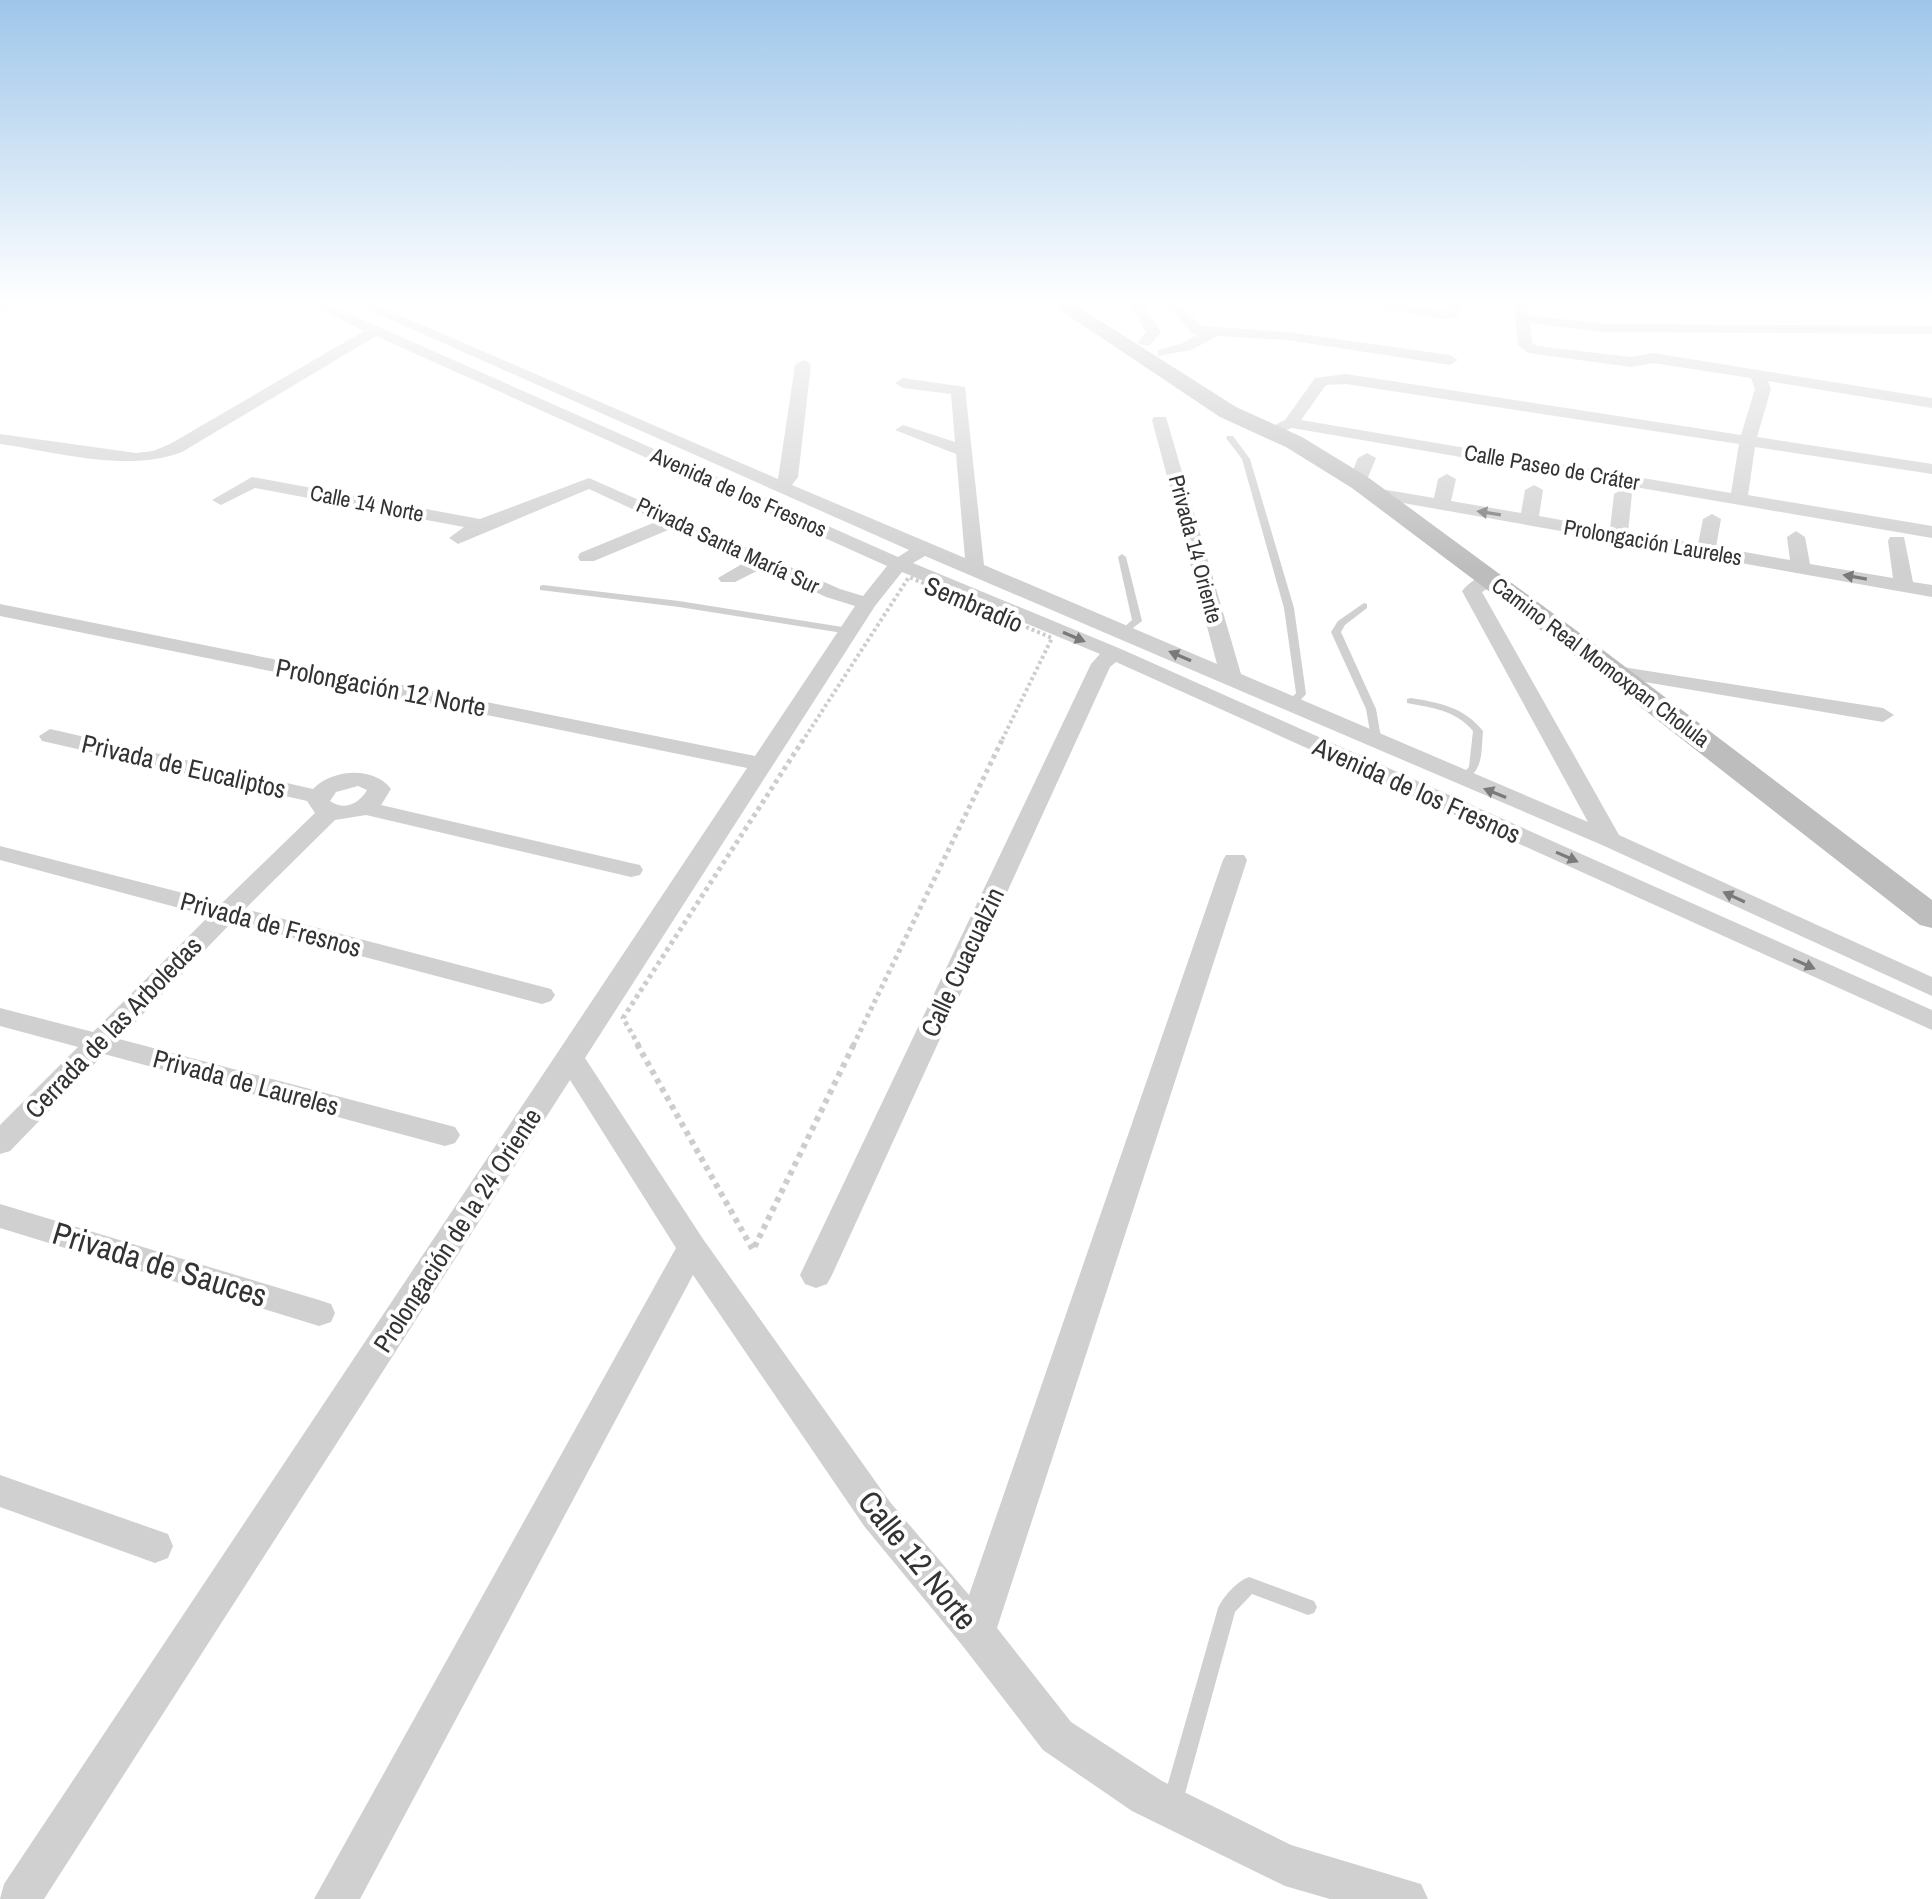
<svg xmlns="http://www.w3.org/2000/svg" width="1932" height="1899" font-family="'Archivo Narrow',sans-serif">
<style>
.lines{fill:none;stroke-linecap:round;stroke-linejoin:round}
.path-far2{stroke:#cdcdcd;stroke-width:4;stroke-dasharray:3 3;stroke-linecap:butt}
.path-far1{stroke:#cdcdcd;stroke-width:5;stroke-dasharray:4 4;stroke-linecap:butt}
.path{stroke:#cdcdcd;stroke-width:6;stroke-dasharray:5 5;stroke-linecap:butt}
.lane{fill:#d0d0d0;fill-rule:evenodd}
.street{fill:#d0d0d0;fill-rule:evenodd}
.secondary{fill:#bdbdbd;fill-rule:evenodd}
.oneway{fill:#7a7a7a}
.labels{text-anchor:middle;dominant-baseline:central;stroke-width:8;stroke-linejoin:round;paint-order:stroke}
.far-street-label{font-size:22px;fill:#333;stroke:#fff}
.street-label{font-size:26px;fill:#333;stroke:#fff}
.near-street-label{font-size:32px;fill:#333;stroke:#fff}
</style>
<rect width="100%" height="100%" fill="#fff"/>
<g class="lines">
<path class="path-far2" d="M802,742L909,577L1052,638L1001,742"/>
<path class="path-far1" d="M639,1046L623,1018L803,740
M853,1046L1002,740"/>
<path class="path" d="M637,1044L753,1250L854,1044"/>
<path class="lane" d="M1227,436H1233L1250,459L1294,608L1306,694L1295,706L1291,707L1286,704L1296,693L1284,608L1242,459L1226,438Z
M1122,554L1126,557L1142,621L1124,635L1119,632L1132,620L1118,557Z
M543,585L679,601L849,628L854,631L849,634L679,607L540,590V586Z
M1364,603L1367,604V608L1345,625L1341,632L1376,709L1382,743L1377,746L1372,743L1366,709L1331,632L1338,621Z
M1411,698C1440,703 1464,707 1483,731C1481,753 1484,771 1462,782L1457,779L1469,767L1473,731C1455,710 1433,708 1407,703V699Z
M1249,1577L1314,1601L1317,1607L1314,1613L1308,1615L1252,1594L1235,1612L1183,1801L1180,1808L1173,1811L1166,1808L1163,1801L1218,1608C1223,1597 1237,1581 1249,1577Z"/>
<path class="street" d="M0,304H18L0,310Z
M309,304H327L898,557L909,550L362,307L364,304H374L778,479L795,365L803,360L808,362L811,365L798,477L792,485L965,558L956,454L895,430L903,425L955,442L951,394L903,388L895,383L903,378L965,387L984,565L1217,664L1152,420L1154,417H1166L1241,674L1588,822L1462,591C1471,580 1484,572 1499,576L1502,580L1482,592L1619,835L1932,977V996L1602,845L925,556L913,563L1121,649L1932,1010V1030L1116,662L1110,667L832,1275L827,1284L816,1288L805,1284L800,1275L1091,664L1100,654L902,572L875,606L585,1058L703,1239L890,1502L969,1595L1223,860L1226,855H1244L1247,860L997,1628L1071,1722L1162,1781L1291,1845L1421,1884L1428,1899H1330L1285,1886L1132,1811L1043,1750L962,1645L864,1526L693,1275L360,1899H314L676,1248L570,1080L44,1899H0L4,1884L747,768L0,616V604L755,756L855,606L826,597L763,568L735,582H721L718,578L747,561L673,528L594,561H580L578,557L580,553L658,521L589,489L458,544L449,538L464,527L255,488L221,505L212,500L252,477L480,519L589,478L840,589L863,596L887,566L376,336L182,452C128,473 57,452 0,444V434L136,453L153,451L170,444L364,331Z
M1129,304H1143L1161,332L1150,345H1140L1138,342L1146,332Z
M1165,304H1180L1201,326L1287,332L1450,355L1458,360L1450,365L1287,340L1218,336L1191,350L1158,356V350L1181,344L1198,334L1192,333Z
M1373,304H1404L1445,311L1448,304H1462L1458,317L1445,319L1380,308Z
M1514,304H1528L1529,315L1602,324L1932,326V334L1602,332L1530,323L1532,343L1537,346L1631,357L1653,353L1932,398V408L1768,381L1771,389L1757,437L1932,464V474L1755,447L1748,495L1932,526V538L1292,428L1272,435L1264,430L1285,420L1315,378L1346,374L1741,435L1755,389L1751,378L1653,363L1631,367L1528,353L1518,345ZM1346,384L1739,444L1731,493L1301,420L1326,385Z
M1367,453L1376,458L1366,482L1357,487L1351,486L1348,482L1358,458Z
M1447,474L1456,479L1451,501L1521,513L1525,490L1534,485L1543,490L1539,516L1610,529L1614,494L1623,489L1632,494L1628,532L1698,544L1703,519L1712,514L1721,519L1716,547L1790,560L1787,537L1796,531L1805,537L1810,564L1893,578L1888,541L1890,537H1904L1913,582L1932,585V597L1375,498L1366,493L1375,488L1434,498L1438,479Z
M1616,666L1883,708L1894,715L1883,722L1609,676L1606,672L1609,668Z
M50,729L313,789C332,769 374,766 391,789L381,805L631,863L640,865L643,870L640,875L631,877L366,815L335,820L245,909L551,989L555,995L551,1001L542,1004L232,922L119,1039L455,1127L460,1135L455,1143L445,1146L104,1054L10,1151L0,1154V1125L78,1047L0,1026V1008L93,1032L209,916L0,860V846L222,903L315,813L307,801L42,741L39,736ZM358,786L367,790C359,804 344,811 330,801L336,792Z
M0,1204L319,1300L331,1304L335,1313L331,1322L319,1326L0,1228Z
M0,1475L168,1534L173,1546L168,1558L155,1563L0,1507Z"/>
<path class="secondary" d="M1051,304H1074L1236,407L1302,437L1369,478L1607,653L1932,900V928L1920,925L1587,665L1352,488L1286,447L1220,417Z"/>
</g>
<defs><path id="oneway-solid" d="M-6-.8H1V-3.2L6.5 0L1 3.2V.8H-6Z" transform="scale(2)"/></defs>
<g class="oneway">
<use href="#oneway-solid" transform="translate(1489 513) rotate(-171)"/>
<use href="#oneway-solid" transform="translate(1855 577) rotate(-170)"/>
<use href="#oneway-solid" transform="translate(1074 637) rotate(23)"/>
<use href="#oneway-solid" transform="translate(1180 656) rotate(-157)"/>
<use href="#oneway-solid" transform="translate(1495 793) rotate(-158)"/>
<use href="#oneway-solid" transform="translate(1567 857) rotate(24)"/>
<use href="#oneway-solid" transform="translate(1734 897) rotate(-155)"/>
<use href="#oneway-solid" transform="translate(1804 964) rotate(24)"/>
</g>
<linearGradient id="sky" x2="0" y2="1"><stop stop-color="#9ec6ea"/><stop offset="0.53" stop-color="#fff"/><stop offset="1" stop-color="#fff" stop-opacity="0"/></linearGradient>
<rect width="1932" height="570" fill="url(#sky)"/>
<g class="labels">
<g class="far-street-label">
<text transform="translate(1552 467) rotate(10)">Calle Paseo de Cráter</text>
<text transform="translate(739 492) rotate(24)">Avenida de los Fresnos</text>
<text transform="translate(367 503) rotate(11)">Calle 14 Norte</text>
<text transform="translate(1653 542) rotate(10)">Prolongación Laureles</text>
<text transform="translate(728 545) rotate(25)">Privada Santa María Sur</text>
<text transform="translate(1196 549) rotate(75)">Privada 14 Oriente</text>
<text transform="translate(1601 662) rotate(37)">Camino Real Momoxpan Cholula</text>
</g>
<g class="street-label">
<text transform="translate(974 604) rotate(23)">Sembradío</text>
<text transform="translate(381 687) rotate(11)">Prolongación 12 Norte</text>
<text transform="translate(184 766) rotate(13)">Privada de Eucaliptos</text>
<text transform="translate(1417 790) rotate(24)">Avenida de los Fresnos</text>
<text transform="translate(271 924) rotate(15)">Privada de Fresnos</text>
<text transform="translate(962 962) rotate(-65)">Calle Cuacualzin</text>
<text transform="translate(113 1027) rotate(-46)">Cerrada de las Arboledas</text>
<text transform="translate(246 1082) rotate(15)">Privada de Laureles</text>
<text transform="translate(457 1230) rotate(-57)">Prolongación de la 24 Oriente</text>
</g>
<g class="near-street-label">
<text transform="translate(160 1264) rotate(17)">Privada de Sauces</text>
<text transform="translate(918 1560) rotate(51)">Calle 12 Norte</text>
</g>
</g>
</svg>
